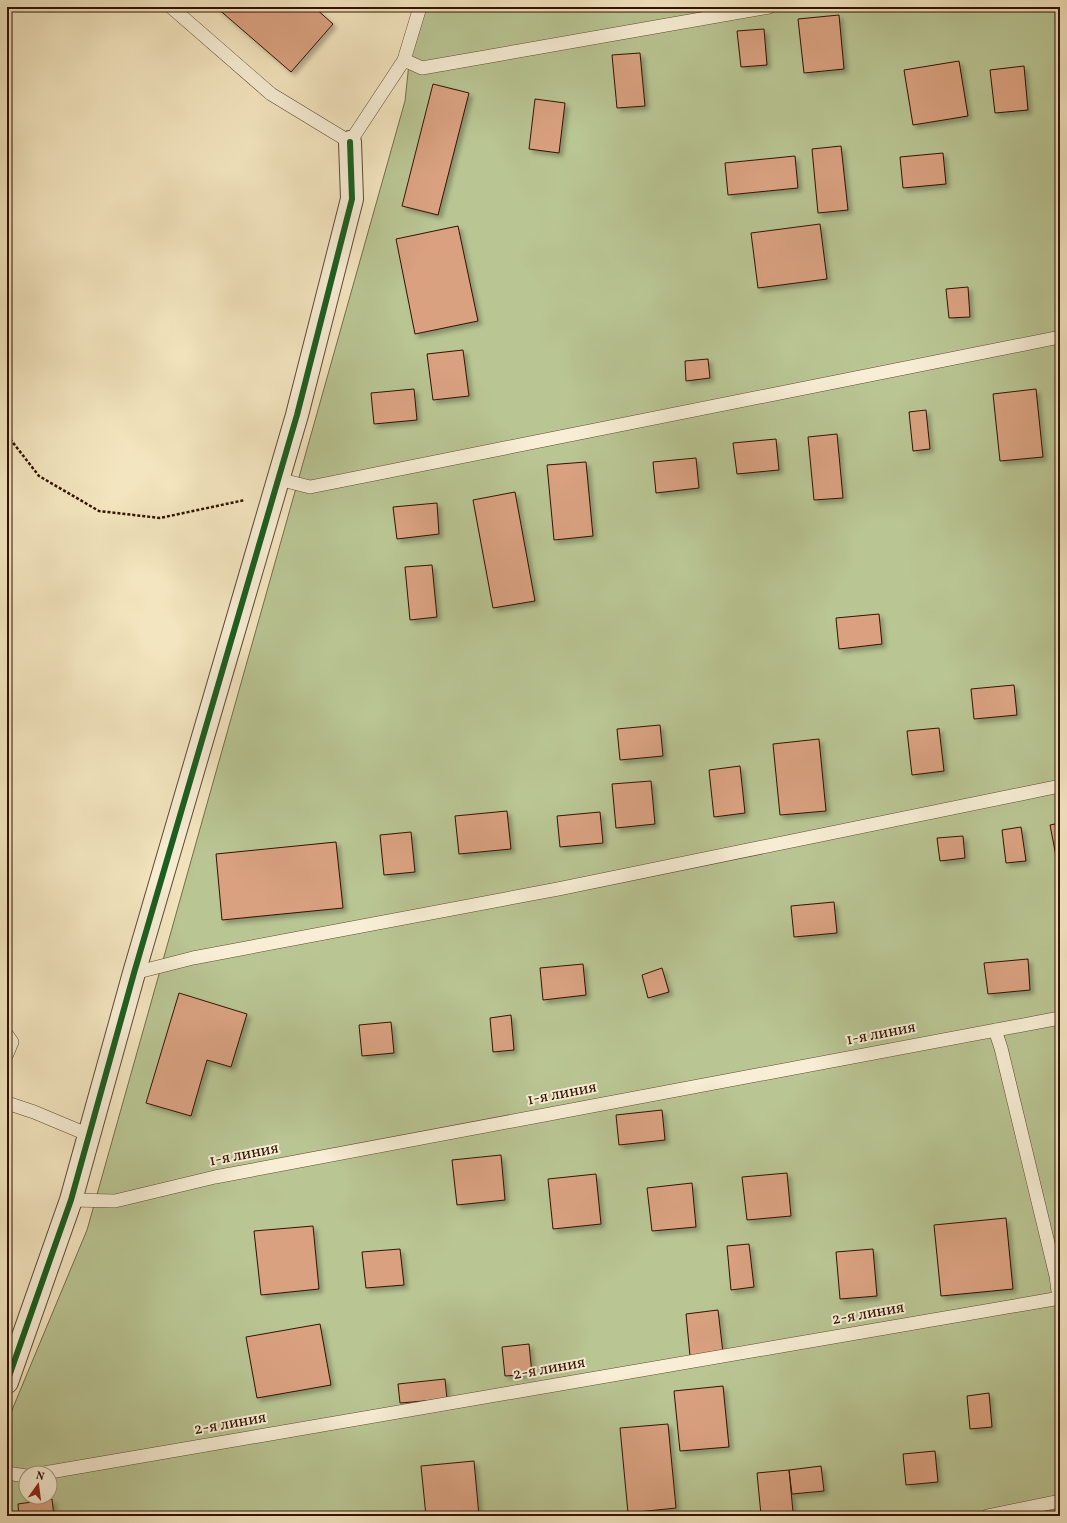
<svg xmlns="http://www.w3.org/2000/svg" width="1067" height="1523" font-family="Vollkorn,serif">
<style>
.green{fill:#b9c593;stroke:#766c4a;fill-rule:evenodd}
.building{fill:#d9a180;stroke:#321201;filter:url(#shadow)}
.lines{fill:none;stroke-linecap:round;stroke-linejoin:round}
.lane-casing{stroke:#624730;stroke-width:14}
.street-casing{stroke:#624730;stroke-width:24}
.path{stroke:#321201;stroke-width:2.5;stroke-dasharray:3 2;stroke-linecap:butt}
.lane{stroke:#f7eed5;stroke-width:13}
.street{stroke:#f7eed5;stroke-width:22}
.cycleway-casing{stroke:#f7eed5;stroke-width:8}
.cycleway{stroke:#1b5e20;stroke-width:6}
.labels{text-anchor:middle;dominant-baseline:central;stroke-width:4;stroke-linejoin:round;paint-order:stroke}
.street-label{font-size:16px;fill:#321201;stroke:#f7eed5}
</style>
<defs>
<filter id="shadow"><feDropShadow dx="3.5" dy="3.5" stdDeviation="2" flood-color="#0004"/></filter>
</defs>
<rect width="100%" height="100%" fill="#f3e5bf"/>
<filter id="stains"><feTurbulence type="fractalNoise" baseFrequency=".005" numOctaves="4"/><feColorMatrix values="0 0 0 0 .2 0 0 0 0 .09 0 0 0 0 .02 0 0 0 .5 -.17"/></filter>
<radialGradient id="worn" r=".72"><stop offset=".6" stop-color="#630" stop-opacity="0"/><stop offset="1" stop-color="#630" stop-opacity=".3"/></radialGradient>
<path class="green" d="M415,7H1060V1516H7V1422L87,1230L405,101ZM26,1473H50V1497H26Z"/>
<path class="building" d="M216,7H314L333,24L291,72Z
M839,15L844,69L804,73L798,19Z
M764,29L767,65L741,67L737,31Z
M640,53L645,106L617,108L612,55Z
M959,61L968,116L913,125L904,70Z
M1024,66L1028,110L995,113L990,70Z
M433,84L469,93L438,215L402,206Z
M535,99L565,103L559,153L529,149Z
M841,146L848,210L818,213L812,149Z
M943,153L946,184L903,188L900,157Z
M795,156L798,188L728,195L725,163Z
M820,224L827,279L758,288L751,233Z
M458,226L478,321L415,334L396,239Z
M968,287L970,317L949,318L946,289Z
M463,350L469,396L433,400L427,354Z
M708,359L710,378L686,381L685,361Z
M414,389L417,420L374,424L371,393Z
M1036,389L1043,457L1000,461L993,394Z
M926,410L930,449L913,451L909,412Z
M837,434L843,498L814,500L808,437Z
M776,439L779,470L737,474L733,443Z
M696,458L699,488L656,493L653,462Z
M586,462L593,536L554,540L547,465Z
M515,492L535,601L493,608L473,500Z
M437,503L439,534L397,539L393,507Z
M432,565L437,617L410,620L405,567Z
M879,614L882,644L839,649L836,618Z
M1014,685L1017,715L974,719L971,689Z
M660,725L663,756L620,760L617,729Z
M939,728L944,771L912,775L907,731Z
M819,739L826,811L780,815L773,744Z
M740,766L745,813L714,817L709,770Z
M651,781L655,824L616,828L612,784Z
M507,811L511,849L459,854L455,816Z
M600,812L603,843L560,847L557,816Z
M1060,823V855L1056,856L1050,825Z
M1021,827L1026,861L1006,863L1002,830Z
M411,832L415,872L384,875L380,835Z
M963,836L965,858L940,861L937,838Z
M336,842L343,908L222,920L216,854Z
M834,902L837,933L794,937L791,906Z
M1028,959L1030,990L988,994L984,963Z
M583,964L586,995L543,1000L540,968Z
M662,968L669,992L648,998L642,975Z
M179,993L247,1014L231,1067L207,1060L191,1116L146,1103Z
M511,1015L514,1050L493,1052L490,1018Z
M391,1022L394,1053L362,1056L359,1025Z
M662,1110L665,1140L619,1145L616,1115Z
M501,1155L505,1200L457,1205L452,1160Z
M787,1173L791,1216L747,1220L742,1177Z
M596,1174L601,1224L553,1229L548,1179Z
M692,1183L696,1227L652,1231L647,1188Z
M1006,1218L1013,1289L941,1296L934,1225Z
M313,1226L319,1289L261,1295L254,1231Z
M749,1244L754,1287L731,1290L727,1246Z
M400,1249L404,1285L366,1288L362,1252Z
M873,1249L877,1296L840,1299L836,1252Z
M718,1310L723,1353L690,1356L686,1314Z
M320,1324L331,1385L257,1398L246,1337Z
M529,1344L532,1374L505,1376L502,1347Z
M445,1379L447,1399L400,1403L398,1384Z
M723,1386L729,1447L680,1451L674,1391Z
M989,1393L992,1427L970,1429L967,1396Z
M668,1424L676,1508L628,1513L620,1428Z
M935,1451L938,1482L906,1485L903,1454Z
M474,1461L479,1516H426L421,1466Z
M821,1466L824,1491L792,1494L789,1470Z
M789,1470L793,1512L761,1515L757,1473Z
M52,1499L54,1516H19L18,1504Z"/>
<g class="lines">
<defs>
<path id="lane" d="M171,7L271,94L350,142L404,60L420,7
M404,60L422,68L769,7
M278,479L310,487L1060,337
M134,973L193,958L558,889L1060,786
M995,1030L1001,1048L1056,1276L1059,1299
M7,1035L12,1042L7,1054
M7,1103L34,1112L89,1135
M71,1200L115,1201L215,1177L1060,1018
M7,1473L26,1476
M44,1473L1060,1298
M987,1516L1060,1501"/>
<path id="street" d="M7,1382L71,1200L134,973L297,415L352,199L350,142"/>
</defs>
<use href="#lane" class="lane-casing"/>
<use href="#street" class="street-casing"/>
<path class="path" d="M7,435L39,476L99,511L160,518L245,500"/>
<use href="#lane" class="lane"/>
<use href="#street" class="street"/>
<defs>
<path id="cycleway" d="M7,1382L71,1200L134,973L297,415L352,199L350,142"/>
</defs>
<use href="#cycleway" class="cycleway-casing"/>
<use href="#cycleway" class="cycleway"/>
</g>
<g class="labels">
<g class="street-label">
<text transform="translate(881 1034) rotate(-11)">1-я линия</text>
<text transform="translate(562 1094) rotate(-11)">1-я линия</text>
<text transform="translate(244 1155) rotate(-11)">1-я линия</text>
<text transform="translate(868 1314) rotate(-10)">2-я линия</text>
<text transform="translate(549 1369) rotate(-10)">2-я линия</text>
<text transform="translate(230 1424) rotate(-10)">2-я линия</text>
</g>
</g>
<rect width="1067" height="1523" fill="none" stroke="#f3e5bf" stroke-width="24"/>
<rect x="8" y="8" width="1051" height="1507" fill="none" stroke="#321201" stroke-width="2"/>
<rect x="12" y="12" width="1043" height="1499" fill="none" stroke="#321201"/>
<g transform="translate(38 1485) rotate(14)"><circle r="19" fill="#f7eed5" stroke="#a89680"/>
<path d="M0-3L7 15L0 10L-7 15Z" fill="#8f2418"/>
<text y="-6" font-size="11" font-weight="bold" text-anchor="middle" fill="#321201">N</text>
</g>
<rect width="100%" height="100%" filter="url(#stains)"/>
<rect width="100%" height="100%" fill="url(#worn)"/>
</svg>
